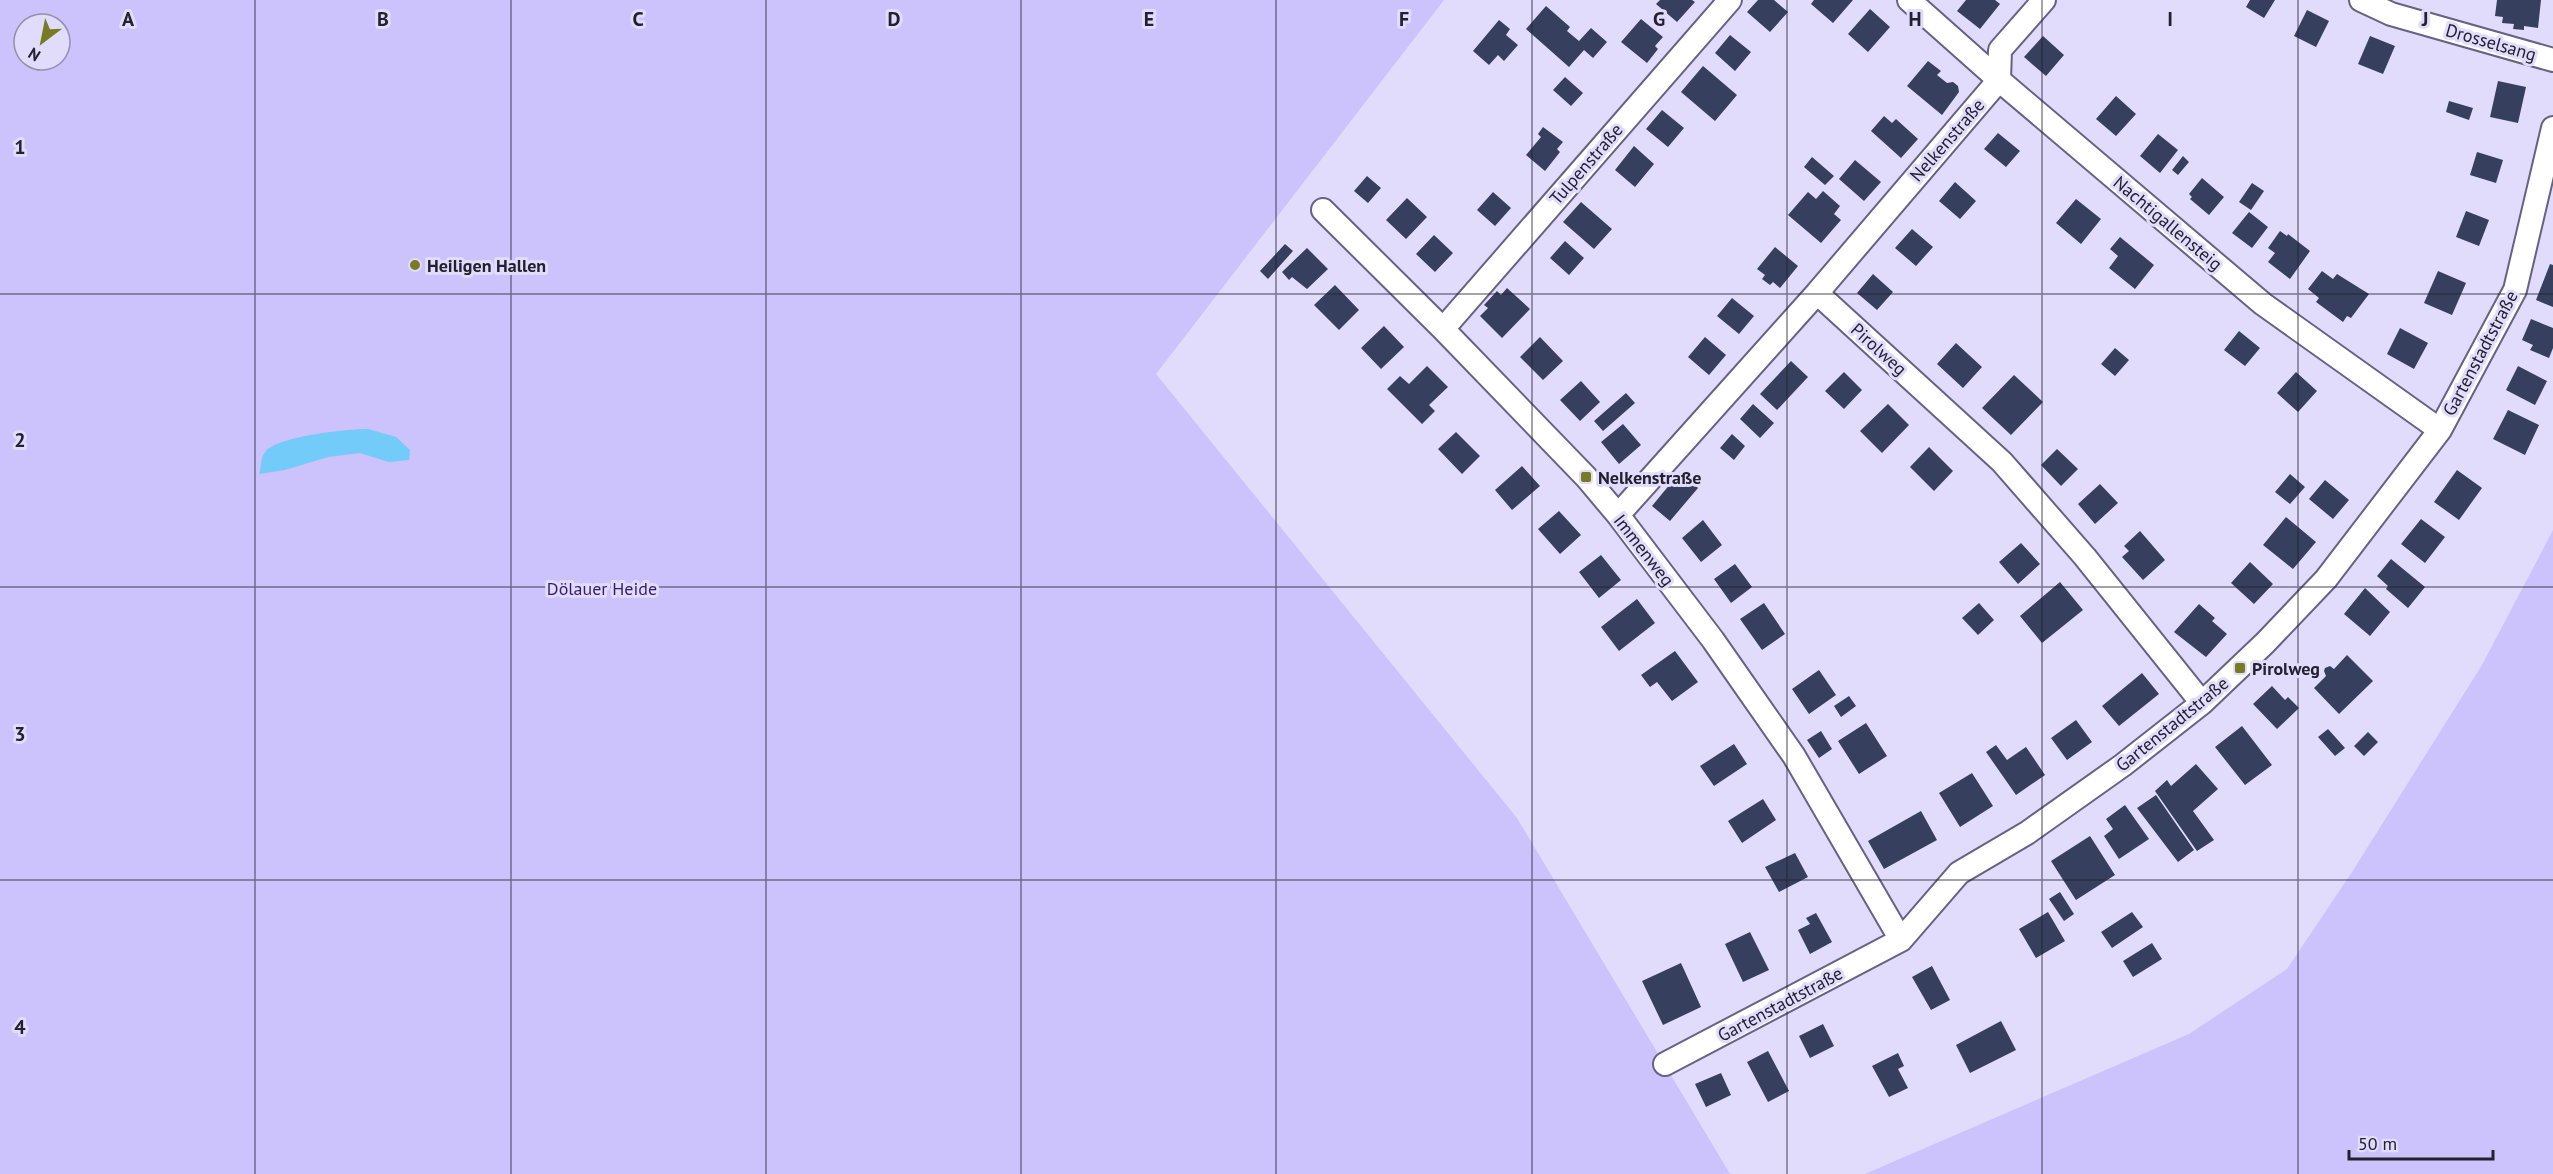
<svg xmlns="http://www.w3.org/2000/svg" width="2553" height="1174" font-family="'PT Sans',sans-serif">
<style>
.green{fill:#ccc2fc;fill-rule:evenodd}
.water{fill:#72cbf8}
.building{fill:#363f5d}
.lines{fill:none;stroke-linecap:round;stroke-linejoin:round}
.minor-casing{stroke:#676183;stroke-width:26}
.minor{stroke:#fff;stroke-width:22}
.grid{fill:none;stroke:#23212f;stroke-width:1.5;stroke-opacity:0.55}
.poi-dot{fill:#777b24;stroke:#e1dcfc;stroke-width:2}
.labels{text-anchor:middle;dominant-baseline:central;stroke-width:6;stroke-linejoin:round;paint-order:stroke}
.street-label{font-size:18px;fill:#23212f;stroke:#e1dcfc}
.poi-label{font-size:18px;font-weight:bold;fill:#23212f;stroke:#e1dcfc;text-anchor:start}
.park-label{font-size:18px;fill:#381b70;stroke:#e1dcfc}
.grid-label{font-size:20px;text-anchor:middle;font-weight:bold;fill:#23212f;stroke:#e1dcfc;stroke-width:6;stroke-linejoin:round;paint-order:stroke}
</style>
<rect width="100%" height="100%" fill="#e1dcfc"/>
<path class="green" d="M0,0H1444L1156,374L1517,818L1730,1174H0ZM24,24H60V60H24Z
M2553,530V1174H1865L2189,1034L2287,969L2352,872L2482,665Z"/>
<path class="water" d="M368,429L396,437L410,450L409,460L389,462L360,453L328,457L285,470L259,474C262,466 260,457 266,451C279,436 348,429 368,429Z"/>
<path class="building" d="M1660,0H1692L1695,2L1677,22L1656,4Z
M1758,0H1774L1788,12L1770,32L1747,12Z
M1814,0H1853L1833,23L1811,4Z
M1966,0H1995L2000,4L1980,29L1957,11Z
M2250,0H2275L2264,18L2246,7Z
M2497,0H2541L2538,28L2524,26V30L2513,29L2514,24L2502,23L2503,17L2495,16Z
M1546,6L1570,27L1567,31L1579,41L1591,28L1607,42L1593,58L1584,50L1569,67L1526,29Z
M1870,9L1890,27L1868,52L1848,34Z
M2307,10L2329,21L2316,47L2294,36Z
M1641,19L1663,37L1655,46L1658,49L1647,63L1621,42Z
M1499,20L1510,29L1506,35L1518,45L1504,61L1498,55L1489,65L1473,51Z
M1730,35L1751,52L1735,71L1715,53Z
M2043,36L2064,55L2046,76L2024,57Z
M2370,36L2395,46L2383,74L2358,64Z
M1928,61L1941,71L1937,75L1947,83L1953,82L1958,86L1959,92L1942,115L1907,86Z
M1703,66L1737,95L1715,121L1681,92Z
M1565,77L1583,93L1571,106L1553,90Z
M2498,81L2526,87L2518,123L2490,117Z
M2116,96L2136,114L2116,136L2096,119Z
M2449,101L2473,108L2469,120L2446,112Z
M1662,110L1684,128L1668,147L1646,129Z
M1884,116L1892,123L1896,119L1918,139L1901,158L1871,131Z
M1543,127L1563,142L1557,149L1560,152L1545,171L1526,155L1541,137L1538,134Z
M1998,133L2020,151L2006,167L1984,149Z
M2158,134L2178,150L2160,173L2140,156Z
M1634,146L1654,164L1635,187L1615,170Z
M2477,152L2503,160L2496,183L2470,175Z
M2183,156L2189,162L2178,175L2172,170Z
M1812,157L1834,176L1825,185L1804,167Z
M1855,160L1881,182L1864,201L1839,179Z
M1367,176L1381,188L1368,203L1354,191Z
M2202,178L2224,197L2209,215L2190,199L2192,197L2189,194Z
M1955,182L1976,201L1960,219L1939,201Z
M2252,183L2264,191L2251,210L2239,202Z
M1823,191L1840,206L1834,214L1841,220L1821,243L1788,215L1808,192L1816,199Z
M1493,192L1511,208L1495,226L1477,210Z
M1407,198L1427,217L1406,239L1386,220Z
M2076,199L2101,219L2081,244L2056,223Z
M1581,202L1612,229L1594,249L1563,222Z
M2466,211L2489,220L2479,246L2456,237Z
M2249,212L2268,227L2252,248L2232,233Z
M1912,229L1933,247L1916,266L1895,248Z
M2280,231L2287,236L2288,234L2310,251L2290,279L2268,262L2275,253L2268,248Z
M1434,235L1453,253L1435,272L1416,254Z
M2120,237L2154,265L2135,289L2109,268L2118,256L2110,249Z
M1565,241L1584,258L1569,275L1550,258Z
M1285,244L1293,251L1268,279L1260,271Z
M1775,247L1798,266L1780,288L1773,282L1770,285L1762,279L1765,275L1757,269Z
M1307,248L1328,269L1307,289L1292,277L1289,280L1282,272Z
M2550,264L2553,265V307L2536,300Z
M2322,271L2333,279L2337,274L2369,294L2351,318L2347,316L2343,322L2316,302L2319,298L2308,289Z
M2438,271L2466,283L2452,315L2424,303Z
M1873,274L1893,292L1877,310L1857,293Z
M1335,285L1359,310L1339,330L1314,305Z
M1507,288L1530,309L1502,338L1480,316L1488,308L1484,305L1497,291L1501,295Z
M1732,298L1754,316L1739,334L1717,316Z
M2531,319L2553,328V348L2549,358L2530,350L2533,345L2522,340Z
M1384,326L1404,347L1381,369L1361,348Z
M2400,328L2428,343L2414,369L2387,354Z
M2239,331L2260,348L2245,366L2224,350Z
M1540,337L1563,361L1543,380L1520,357Z
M1705,337L1726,355L1709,375L1688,357Z
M1956,343L1982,367L1963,388L1937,364Z
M2115,348L2129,360L2115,376L2101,364Z
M1791,361L1808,377L1777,410L1760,394Z
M1427,366L1448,387L1429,405L1435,411L1422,424L1387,389L1400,376L1409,384Z
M2518,366L2547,381L2535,405L2506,390Z
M1844,372L1862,390L1844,409L1825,391Z
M2296,372L2317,391L2298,412L2277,393Z
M2014,375L2043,402L2011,435L1982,408Z
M1581,381L1600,402L1580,421L1560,400Z
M1626,393L1635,403L1603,431L1594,421Z
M1753,404L1774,423L1760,438L1740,419Z
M1888,404L1909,425L1882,453L1860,431Z
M2508,410L2539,425L2525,455L2493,439Z
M1623,424L1641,445L1619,464L1601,442Z
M1456,432L1480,456L1462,474L1438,449Z
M1732,434L1745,446L1734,460L1720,448Z
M1929,447L1953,471L1934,491L1910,467Z
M2057,449L2078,469L2061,486L2041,465Z
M1522,466L1540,486L1512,510L1495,490Z
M2457,470L2482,488L2459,520L2434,502Z
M1680,472L1698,488L1670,521L1652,506Z
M2290,474L2305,487L2290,504L2275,492Z
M2325,480L2349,500L2333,519L2309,499Z
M2100,484L2118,503L2095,524L2078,504Z
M1559,511L1581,535L1560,554L1538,529Z
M2286,517L2316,542L2293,569L2263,545Z
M2421,519L2445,537L2425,563L2401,544Z
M1703,520L1722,545L1701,562L1682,538Z
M2140,531L2165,560L2143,580L2122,557L2129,551L2124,546Z
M2021,543L2040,564L2018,584L1999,562Z
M1601,555L1621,580L1599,598L1579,572Z
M2391,559L2425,587L2408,608L2386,589L2388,586L2377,576Z
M2250,562L2273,584L2254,604L2231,583Z
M1735,564L1752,587L1731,603L1714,579Z
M2060,582L2083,610L2042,643L2020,616Z
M2365,588L2390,612L2370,636L2344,614Z
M1637,599L1655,623L1619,651L1601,627Z
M1764,603L1785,634L1762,650L1740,619Z
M1979,603L1994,620L1978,635L1962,618Z
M2199,604L2215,618L2212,621L2227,634L2206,657L2174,632Z
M1675,651L1698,682L1672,701L1657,682L1650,687L1641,675Z
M2347,655L2373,681L2339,714L2314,688L2326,676L2324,671L2325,668L2330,666L2334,669Z
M1819,670L1836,695L1809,714L1792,689Z
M2142,673L2159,694L2119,726L2102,706Z
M2272,686L2285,700L2288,697L2299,708L2277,729L2253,704Z
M1849,696L1856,706L1841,717L1834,706Z
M2076,720L2092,742L2067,760L2051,738Z
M1866,723L1887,756L1859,774L1838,741Z
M2242,726L2272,765L2245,785L2215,747Z
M2328,729L2345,748L2335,756L2318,737Z
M1821,731L1832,749L1819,758L1807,740Z
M2368,732L2378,742L2364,756L2354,746Z
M1734,744L1747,764L1714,786L1700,766Z
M1996,745L2007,760L2026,747L2045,775L2016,795L1986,752Z
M2196,764L2218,789L2193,811L2214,840L2197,851L2155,791L2167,780L2171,786Z
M1972,773L1993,806L1960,827L1939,793Z
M2156,795L2194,850L2178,862L2137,808Z
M1763,799L1776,820L1742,843L1728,821Z
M2125,805L2149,839L2119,859L2104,836L2113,829L2106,819Z
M1921,811L1937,840L1884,869L1868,841Z
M2090,836L2115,875L2076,900L2051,861Z
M1795,853L1808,877L1779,892L1765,867Z
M2060,892L2074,914L2064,921L2049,899Z
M2048,912L2065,941L2036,958L2019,929Z
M2132,912L2143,927L2112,948L2101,932Z
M1816,913L1832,942L1810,954L1798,930L1810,924L1806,918Z
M1750,932L1769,970L1743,982L1725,944Z
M2152,943L2162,959L2133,977L2123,961Z
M1681,963L1701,1007L1663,1025L1642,981Z
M1932,966L1950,1000L1931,1010L1912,977Z
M2001,1021L2016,1050L1970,1073L1956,1045Z
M1823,1024L1834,1046L1810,1058L1799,1036Z
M1768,1051L1789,1091L1768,1102L1747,1062Z
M1898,1053L1904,1066L1898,1069L1908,1088L1889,1097L1872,1066Z
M1721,1073L1731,1095L1706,1107L1695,1084Z"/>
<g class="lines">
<defs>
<path id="minor" d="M1909,0L1999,80L2263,304L2440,430
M2361,0L2391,14L2553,60
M1323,210L1443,329L1586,477L1618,515L1713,640L1794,756L1901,940
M1817,293L2002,462L2085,557L2202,703
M1443,329L1730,0
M1618,515L1817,293L1999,80L2000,50L2044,0
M1665,1064L1901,940L1959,873L2027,833L2123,765L2202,703L2265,643L2326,579L2440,430L2515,290L2553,128"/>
</defs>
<use href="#minor" class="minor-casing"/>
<use href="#minor" class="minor"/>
</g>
<path class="grid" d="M255,0V1174M511,0V1174M766,0V1174M1021,0V1174M1276,0V1174M1532,0V1174M1787,0V1174M2042,0V1174M2298,0V1174M0,294H2553M0,587H2553M0,880H2553"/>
<g class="poi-dot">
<circle cx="415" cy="265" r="6"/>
<rect x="1580" y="471" width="12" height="12" rx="3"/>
<rect x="2234" y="662" width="12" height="12" rx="3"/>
</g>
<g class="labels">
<g class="street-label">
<text transform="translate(2491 42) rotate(16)">Drosselsang</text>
<text transform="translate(1947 140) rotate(-49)">Nelkenstraße</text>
<text transform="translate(1586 164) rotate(-49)">Tulpenstraße</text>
<text transform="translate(2168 223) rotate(40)">Nachtigallensteig</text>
<text transform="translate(1879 349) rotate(42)">Pirolweg</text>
<text transform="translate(2480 353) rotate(-62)">Gartenstadtstraße</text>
<text transform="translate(1644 550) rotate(52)">Immenweg</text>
<text transform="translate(2172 724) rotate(-39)">Gartenstadtstraße</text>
<text transform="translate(1780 1004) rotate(-28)">Gartenstadtstraße</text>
</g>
<g class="poi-label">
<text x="427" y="265">Heiligen Hallen</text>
<text x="1598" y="477">Nelkenstraße</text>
<text x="2252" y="668">Pirolweg</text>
</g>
<g class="park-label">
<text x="602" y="588">Dölauer Heide</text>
</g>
</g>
<g class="grid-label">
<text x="128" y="26">A</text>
<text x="383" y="26">B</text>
<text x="638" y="26">C</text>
<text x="894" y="26">D</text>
<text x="1149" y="26">E</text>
<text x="1404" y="26">F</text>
<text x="1659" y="26">G</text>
<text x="1915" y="26">H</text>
<text x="2170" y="26">I</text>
<text x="2425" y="26">J</text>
<text x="20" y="154">1</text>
<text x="20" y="447">2</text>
<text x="20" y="741">3</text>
<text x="20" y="1034">4</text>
</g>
<g transform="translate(42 42) rotate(212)"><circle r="28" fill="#e1dcfc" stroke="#9591aa" stroke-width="1.5"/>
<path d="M0-4.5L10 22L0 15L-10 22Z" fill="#777b24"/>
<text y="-9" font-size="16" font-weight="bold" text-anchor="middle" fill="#23212f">N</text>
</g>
<path d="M2349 1150v9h144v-9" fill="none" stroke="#23212f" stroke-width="3"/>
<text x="2358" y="1150" font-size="18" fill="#23212f" stroke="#e1dcfc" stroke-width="4.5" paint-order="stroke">50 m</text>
</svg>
